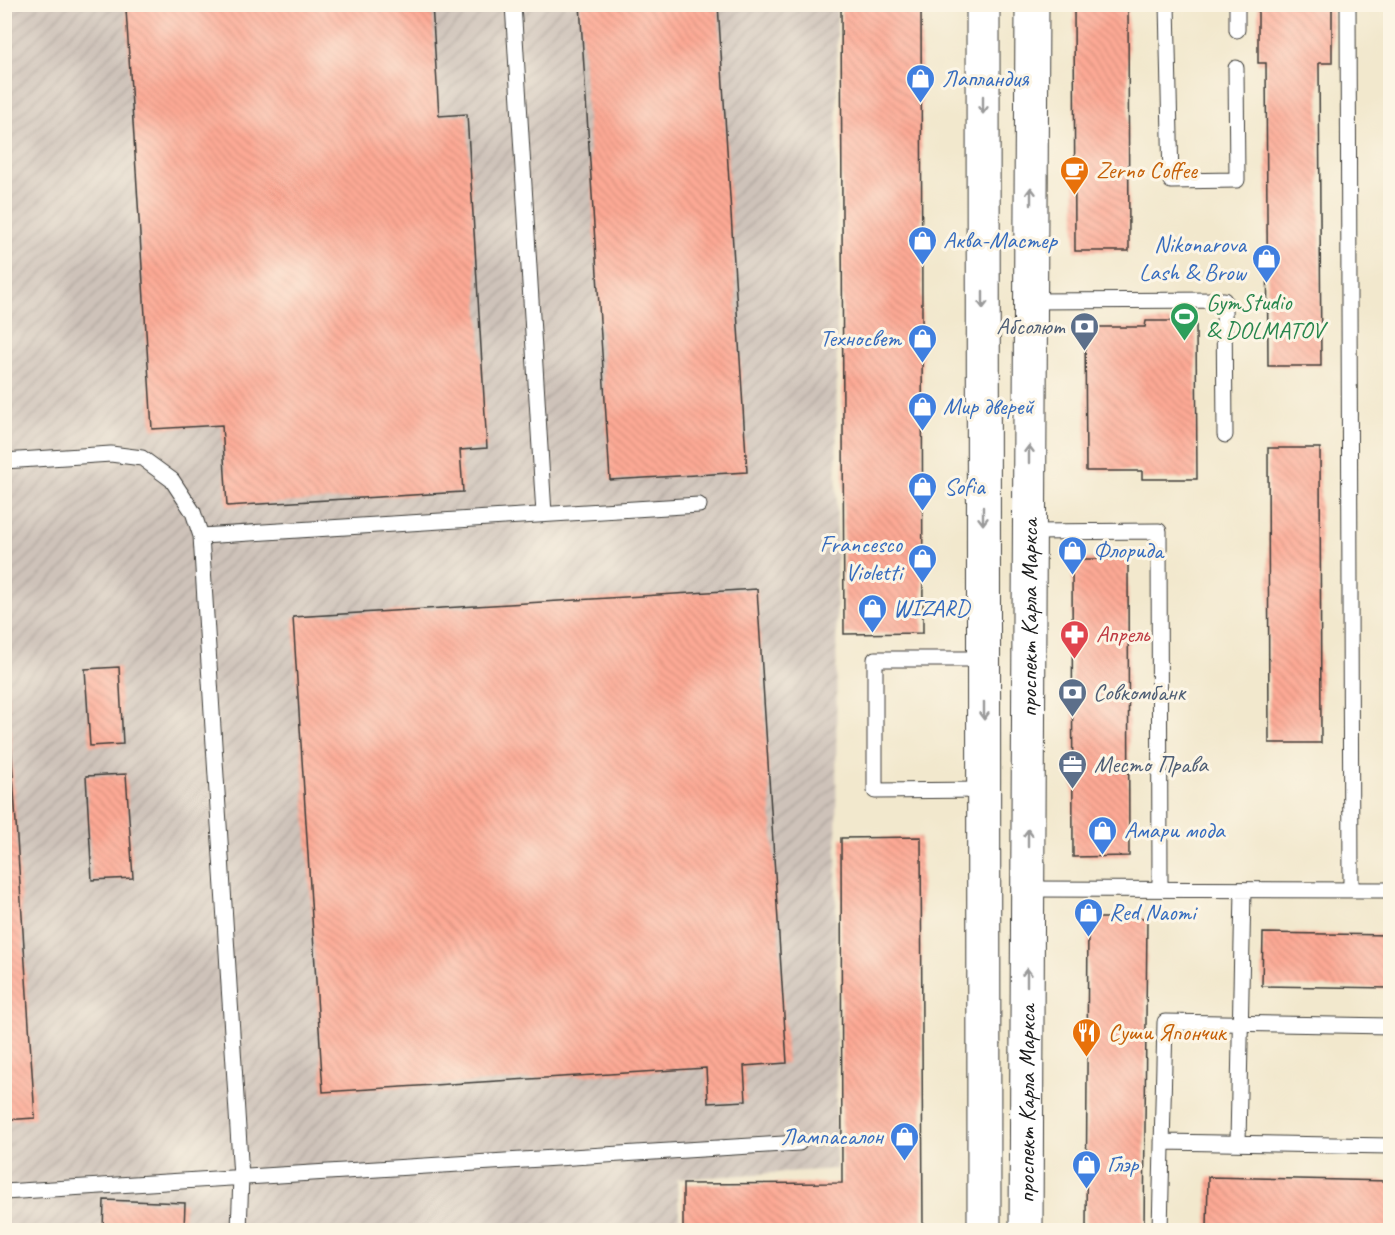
<svg xmlns="http://www.w3.org/2000/svg" width="1395" height="1235" font-family="Caveat,sans-serif">
<style>
.industrial{fill:url(#industrial-furrows)}
.building{fill:url(#building-back-hatch)}
.lines{fill:none;stroke-linecap:round;stroke-linejoin:round}
.lane-casing{stroke:#3c3b37;stroke-width:17}
.primary-casing{stroke:#3c3b37;stroke-width:35}
.lane{stroke:#fff;stroke-width:15}
.primary{stroke:#fff;stroke-width:33}
.oneway{stroke:#999}
.labels{text-anchor:middle;dominant-baseline:central;stroke-width:6;stroke-linejoin:round;paint-order:stroke}
.shop-label{font-size:24px;fill:#366cbe;stroke:#fcf5e5;text-anchor:start}
.food-label{font-size:24px;fill:#c56008;stroke:#fcf5e5;text-anchor:start}
.leisure-label{font-size:24px;fill:#27864d;stroke:#fcf5e5;text-anchor:start}
.service-label{font-size:24px;fill:#4e5e75;stroke:#fcf5e5;text-anchor:start}
.street-label{font-size:24px;fill:#1c1c1c;stroke:#fcf5e5}
.health-label{font-size:24px;fill:#be3a42;stroke:#fcf5e5;text-anchor:start}
</style>
<defs>
<pattern id="industrial-furrows" width="10" height="10" patternUnits="userSpaceOnUse" patternTransform="scale(1.5)"><rect width="10" height="10" fill="#cec2b9"/><path d="M-1 1l2-2M0 10L10 0M9 11l2-2" fill="none" stroke="#b0a69e"/></pattern>
<pattern id="building-back-hatch" width="6" height="6" patternUnits="userSpaceOnUse" patternTransform="scale(1.5)"><rect width="6" height="6" fill="#fda994"/><path d="M-1 5l2 2M0 0l6 6M5-1l2 2" fill="none" stroke="#d8917f"/></pattern>
</defs>
<rect width="100%" height="100%" fill="#fcf5e5"/>
<filter id="ink" filterUnits="userSpaceOnUse"><feTurbulence type="fractalNoise" baseFrequency=".0167" numOctaves="2"/><feDisplacementMap in="SourceGraphic" scale="12" xChannelSelector="R" yChannelSelector="G"/><feConvolveMatrix kernelMatrix="1 2 1 2 8 2 1 2 1" color-interpolation-filters="sRGB"/></filter>
<filter id="wash" filterUnits="userSpaceOnUse"><feTurbulence type="fractalNoise" baseFrequency=".008" numOctaves="4" result="noise"/><feDisplacementMap in="SourceGraphic" scale="24" xChannelSelector="R" yChannelSelector="G"/><feGaussianBlur stdDeviation="1.35" result="paint"/><feColorMatrix in="noise" values="0 0 0 0 0 0 0 0 0 0 0 0 0 0 0 0 0 1.4 0 .05"/><feComposite in="paint" operator="in"/></filter>
<g filter="url(#wash)">
<rect width="100%" height="100%" fill="#f2e8cd"/>
<path class="industrial" d="M5,5H837L836,1169L677,1179L680,1230H5Z"/>
<g id="blocks">
<path class="building" d="M194,4H432L439,116L467,114L487,448L460,450L463,492L227,506L222,425L152,429L126,9Z
M580,4H718L747,472L610,480Z
M841,4H921L923,633L844,634Z
M1074,4H1128L1129,251H1075Z
M1258,4H1332V63H1319L1321,366H1268L1266,63H1258Z
M1146,321H1196L1197,479H1142V471H1086L1085,327H1145Z
M1268,448H1320L1321,743H1269Z
M1072,559H1128L1129,856L1073,857Z
M757,589L787,1063L744,1066L746,1101L708,1103L706,1068L323,1092L293,617Z
M4,667H6L35,1118L4,1120Z
M119,667L123,744L90,746L85,669Z
M126,774L133,878L92,880L86,776Z
M921,837L923,1230H683V1184L842,1183L841,838Z
M1088,918H1147L1144,1230H1086Z
M1263,933L1390,935V988L1262,986Z
M1208,1177L1390,1181V1230H1207Z
M104,1200L185,1203L184,1230H103Z"/>
</g>
</g>
<g filter="url(#ink)">
<use href="#blocks" fill-opacity="0" stroke="#3c3b37" stroke-width="1.5"/>
<g class="lines">
<defs>
<path id="lane" d="M513,4L544,514
M1167,4L1171,181L1237,180L1236,68
M1237,4V30
M1348,4L1351,890
M1030,301L1224,300L1225,435
M4,461L111,454L142,458L172,480L193,512L201,536L241,1177L239,1230
M1029,532L1159,531L1160,889
M201,536L699,505
M984,659H875V791L984,790
M1027,889L1390,890
M1162,1142L1390,1146
M1238,1143L1243,890
M4,1192L799,1143
M1160,1230L1165,1022L1390,1026"/>
<g id="primary">
<path d="M983,4L984,1230"/>
<path id="s1" d="M1026,1230L1032,4"/>
</g>
</defs>
<use href="#lane" class="lane-casing"/>
<use href="#primary" class="primary-casing"/>
<use href="#lane" class="lane"/>
<use href="#primary" class="primary"/>
</g>
<defs><path id="oneway-shaft" d="M-6 0H5M1.5-3L5.5 0L1.5 3" fill="none" stroke-width="1.6" stroke-linecap="round" stroke-linejoin="round" transform="scale(1.5)"/></defs>
<g class="oneway">
<use href="#oneway-shaft" transform="translate(983 105) rotate(90)"/>
<use href="#oneway-shaft" transform="translate(1031 196) rotate(-90)"/>
<use href="#oneway-shaft" transform="translate(983 300) rotate(90)"/>
<use href="#oneway-shaft" transform="translate(1029 454) rotate(-90)"/>
<use href="#oneway-shaft" transform="translate(983 516) rotate(90)"/>
<use href="#oneway-shaft" transform="translate(984 711) rotate(90)"/>
<use href="#oneway-shaft" transform="translate(1028 838) rotate(-90)"/>
<use href="#oneway-shaft" transform="translate(1027 977) rotate(-90)"/>
</g>
</g>
<defs>
<symbol id="shop-pin" viewBox="-11 -11 22 30"><path d="M0 17L-7.5 6A9.5 9.5 0 1 1 7.5 6Z" fill="#3f7fe0" stroke="#fcf5e5"/><path d="M-5-2.5h2.3a2.7 3.5 0 0 1 5.4 0H5L5.5 6h-11ZM-1.5-2.5h3a1.5 2.3 0 0 0-3 0Z" fill="#fff"/></symbol>
<symbol id="cafe-pin" viewBox="-11 -11 22 30"><path d="M0 17L-7.5 6A9.5 9.5 0 1 1 7.5 6Z" fill="#e8710a" stroke="#fcf5e5"/><path d="M-5.5-4.5H6V0H3Q3 3.5 0 3.5H-2.5Q-5.5 3.5-5.5 0ZM3-3.2v2h1.7v-2ZM-6 4.5H4V6H-6Z" fill="#fff"/></symbol>
<symbol id="stadium-pin" viewBox="-11 -11 22 30"><path d="M0 17L-7.5 6A9.5 9.5 0 1 1 7.5 6Z" fill="#2e9e5b" stroke="#fcf5e5"/><path d="M0-5a6.5 5 0 1 0 0 10a6.5 5 0 1 0 0-10ZM-3.5-1.8h7v3.6h-7Z" fill="#fff"/></symbol>
<symbol id="bank-pin" viewBox="-11 -11 22 30"><path d="M0 17L-7.5 6A9.5 9.5 0 1 1 7.5 6Z" fill="#5c6f8a" stroke="#fcf5e5"/><path d="M-6-4H6V4H-6ZM0-2.3a2.3 2.3 0 1 0 0 4.6a2.3 2.3 0 1 0 0-4.6Z" fill="#fff"/></symbol>
<symbol id="pharmacy-pin" viewBox="-11 -11 22 30"><path d="M0 17L-7.5 6A9.5 9.5 0 1 1 7.5 6Z" fill="#e0444e" stroke="#fcf5e5"/><path d="M-2-6h4v4h4v4h-4v4h-4v-4h-4v-4h4Z" fill="#fff"/></symbol>
<symbol id="office-pin" viewBox="-11 -11 22 30"><path d="M0 17L-7.5 6A9.5 9.5 0 1 1 7.5 6Z" fill="#5c6f8a" stroke="#fcf5e5"/><path d="M-6-3h4V-5.5h4V-3h4V5H-6ZM-1-4.5V-3h2v-1.5ZM-6 0V1H6V0Z" fill="#fff"/></symbol>
<symbol id="restaurant-pin" viewBox="-11 -11 22 30"><path d="M0 17L-7.5 6A9.5 9.5 0 1 1 7.5 6Z" fill="#e8710a" stroke="#fcf5e5"/><path d="M-5-6h1v4h1v-4h1v4h1v-4h1v5L-1.5 .5V6h-2V.5L-5-1ZM5-6V6H3V1.5H1.5Q1.5-4 5-6Z" fill="#fff"/></symbol>
</defs>
<g fill-rule="evenodd">
<use href="#shop-pin" x="904" y="62" width="33" height="45"/>
<use href="#cafe-pin" x="1058" y="154" width="33" height="45"/>
<use href="#shop-pin" x="906" y="224" width="33" height="45"/>
<use href="#shop-pin" x="1250" y="242" width="33" height="45"/>
<use href="#stadium-pin" x="1168" y="300" width="33" height="45"/>
<use href="#bank-pin" x="1068" y="310" width="33" height="45"/>
<use href="#shop-pin" x="906" y="322" width="33" height="45"/>
<use href="#shop-pin" x="906" y="390" width="33" height="45"/>
<use href="#shop-pin" x="906" y="470" width="33" height="45"/>
<use href="#shop-pin" x="1056" y="534" width="33" height="45"/>
<use href="#shop-pin" x="906" y="542" width="33" height="45"/>
<use href="#shop-pin" x="856" y="592" width="33" height="45"/>
<use href="#pharmacy-pin" x="1058" y="618" width="33" height="45"/>
<use href="#bank-pin" x="1056" y="676" width="33" height="45"/>
<use href="#office-pin" x="1056" y="748" width="33" height="45"/>
<use href="#shop-pin" x="1086" y="814" width="33" height="45"/>
<use href="#shop-pin" x="1072" y="896" width="33" height="45"/>
<use href="#restaurant-pin" x="1070" y="1016" width="33" height="45"/>
<use href="#shop-pin" x="888" y="1120" width="33" height="45"/>
<use href="#shop-pin" x="1070" y="1148" width="33" height="45"/>
</g>
<g class="labels">
<g class="shop-label">
<text x="942" y="78">Лапландия</text>
<text x="943" y="240">Аква-Мастер</text>
<text x="1246" y="244" text-anchor="end">Nikonarova<tspan x="1246" dy="28">Lash &amp; Brow</tspan></text>
<text x="901" y="338" text-anchor="end">Техносвет</text>
<text x="943" y="406">Мир дверей</text>
<text x="944" y="486">Sofia</text>
<text x="902" y="544" text-anchor="end">Francesco<tspan x="902" dy="28">Violetti</tspan></text>
<text x="1093" y="550">Флорида</text>
<text x="893" y="608">WIZARD</text>
<text x="1124" y="830">Амари мода</text>
<text x="1109" y="912">Red Naomi</text>
<text x="883" y="1136" text-anchor="end">Лампасалон</text>
<text x="1107" y="1164">Глэр</text>
</g>
<g class="food-label">
<text x="1096" y="170">Zerno Coffee</text>
<text x="1108" y="1032">Суши Япончик</text>
</g>
<g class="leisure-label">
<text x="1206" y="302">GymStudio<tspan x="1206" dy="28">&amp; DOLMATOV</tspan></text>
</g>
<g class="service-label">
<text x="1064" y="326" text-anchor="end">Абсолют</text>
<text x="1093" y="692">Совкомбанк</text>
<text x="1094" y="764">Место Права</text>
</g>
<g class="street-label">
<text stroke="none"><textPath href="#s1" startOffset="612">проспект Карла Маркса</textPath></text>
<text stroke="none"><textPath href="#s1" startOffset="126">проспект Карла Маркса</textPath></text>
</g>
<g class="health-label">
<text x="1096" y="634">Апрель</text>
</g>
</g>
<rect width="1395" height="1235" fill="none" stroke="#fcf5e5" stroke-width="24"/>
</svg>
